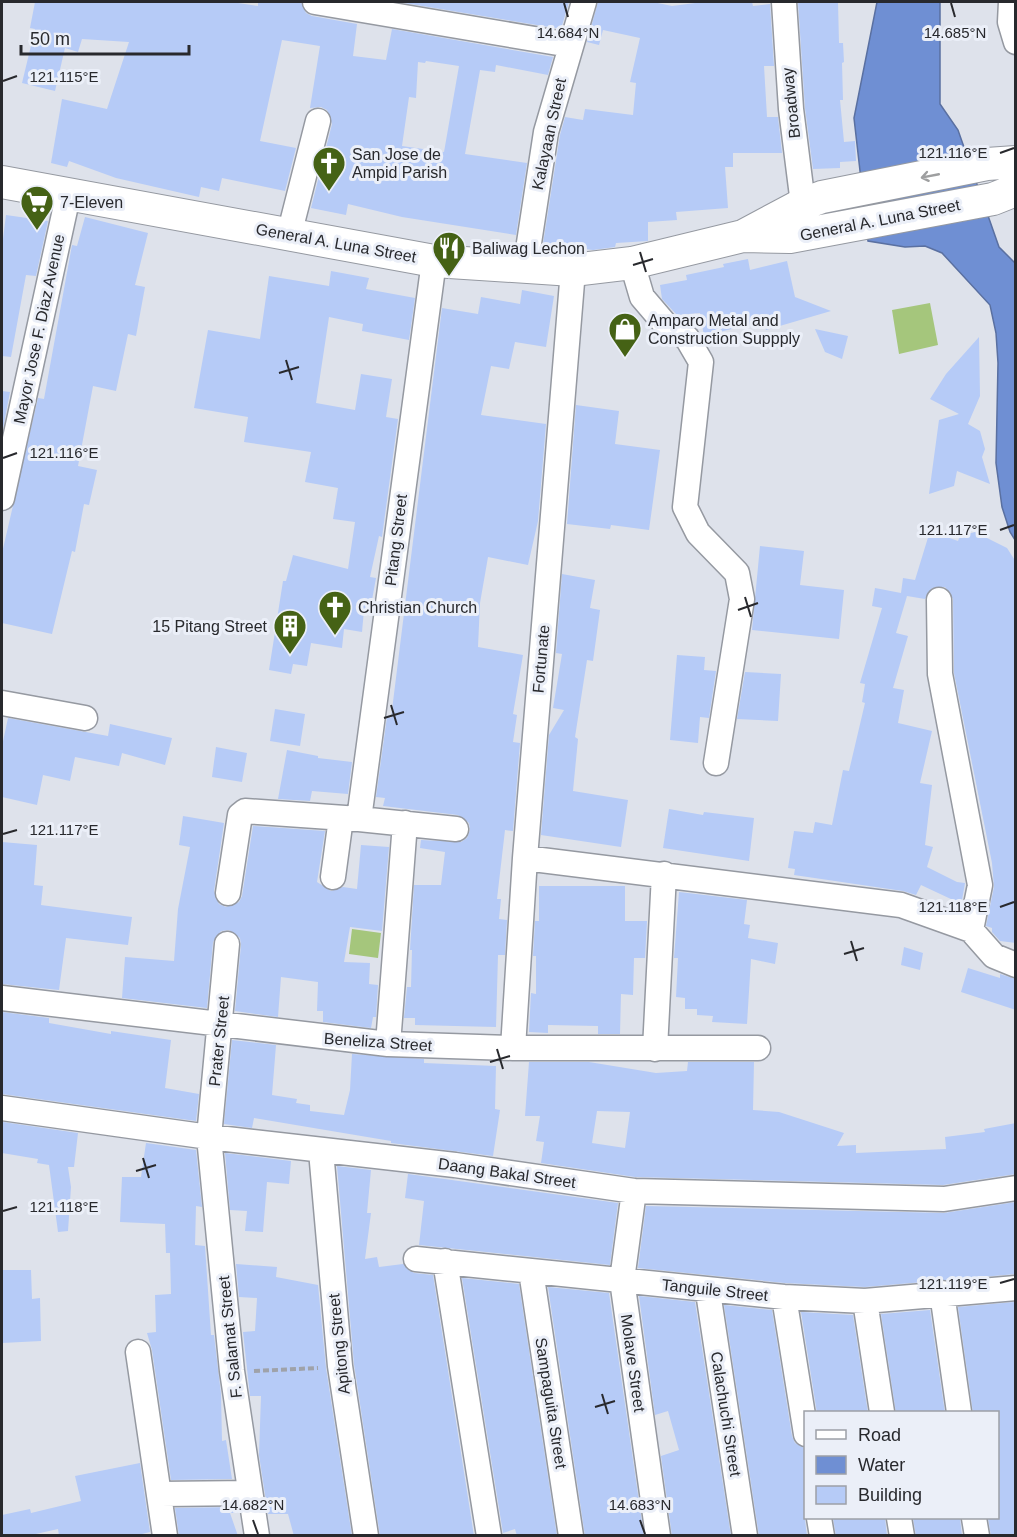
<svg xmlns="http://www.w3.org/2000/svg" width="1017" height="1537" font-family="Arial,sans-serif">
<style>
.green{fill:#a5c67c}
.water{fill:#6f8fd3;stroke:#5a70a1;stroke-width:1.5}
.building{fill:#b6cbf7;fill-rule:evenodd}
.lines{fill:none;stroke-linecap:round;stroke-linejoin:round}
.minor-casing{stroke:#9599a1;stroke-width:27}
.major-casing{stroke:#9599a1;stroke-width:34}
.path{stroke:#9fa2a9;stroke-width:4;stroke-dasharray:6 3;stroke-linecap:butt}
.minor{stroke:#fff;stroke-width:24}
.major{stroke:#fff;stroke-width:32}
.oneway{stroke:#9e9fa0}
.ticks{fill:none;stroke:#28292d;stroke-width:2}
.labels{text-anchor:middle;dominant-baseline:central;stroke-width:6;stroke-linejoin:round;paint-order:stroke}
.street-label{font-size:16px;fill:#28292d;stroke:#ebeff8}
.poi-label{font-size:16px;fill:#28292d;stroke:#ebeff8;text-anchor:start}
.ticks-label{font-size:15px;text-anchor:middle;fill:#28292d;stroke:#ebeff8;stroke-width:6;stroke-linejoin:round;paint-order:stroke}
</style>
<rect width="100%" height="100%" fill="#dee2eb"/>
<path class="green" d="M930,303L938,345L899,354L892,310Z
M352,929L381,933L378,958L349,954Z"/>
<path class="water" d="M877,2H940V104L958,130L999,247L1015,263V540L1010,532L1002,507L996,463L998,363L996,333L990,305L942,253L925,246L905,247L868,241L854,118Z"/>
<path class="building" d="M35,2H232L258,6V2H301L306,13L312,16L357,24L353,56L386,60L392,29L553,57L548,75L496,65L495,72L480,70L465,154L527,163L516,235L402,217L348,204L346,215L311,208L332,124L327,110L321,107L310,108L320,46L282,40L260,141L296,148L285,191L222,178L219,191L201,187L199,197L116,178L69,161L67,167L51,163L62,99L107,109L129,42L82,39L78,52L65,48L55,91L22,83L35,29L30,28ZM426,61L459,66L444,152L402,146L409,97L416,98L418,62L425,63Z
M398,2H569L561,29Z
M598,2H653L672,6L703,2H752L753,6L770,4L774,66H764L767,117H778L782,153H733V167H725L728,208L676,212L677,220L648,222V241L616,243L615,247L593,250L543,244L560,135L565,117L583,120L585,109L633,115L636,83L630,82L640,38L603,30L599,45L587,42Z
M798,2H838L839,43H843L844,62L842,63L843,100H840L844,142L855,141L856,161L840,162V168L813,169L805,108Z
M6,215L48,221L36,276L26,275L11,357L2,356V247Z
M85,217L148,233L135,285L145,287L136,336L128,334L116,391L93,386L78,466L97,470L89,505L84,504L75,552L72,551L52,634L2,623V553L38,398L44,399L72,245L77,246Z
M748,259L750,270L787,261L795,297L831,311L766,330L763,321L704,336L700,313L677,315L662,299L660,285L687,280L686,275L724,267L723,264Z
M331,271L369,278L366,289L415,298L409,340L362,331L363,324L329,317L316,403L355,410L361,374L392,379L386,417L398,419L382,537L379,536L370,577L376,578L370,611L364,610L362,632L344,629L342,648L311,643L307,666L293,664L291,674L269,670L283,581H286L293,555L348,569L355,522L333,519L338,488L305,482L311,452L244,442L248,417L194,408L208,330L260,339L269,276L329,286Z
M522,290L554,296L546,347L515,342L509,369L491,366L481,415L546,424L538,521L528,565L488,557L480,603L478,647L523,655L513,714L517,715L513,742L520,743L513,831L505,830L497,899H501L499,919L507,920L505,955H498L496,1027L415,1025V1018H404L407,987H411L412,950H410L414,885H441L445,852L420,848L421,840L461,842L467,838L470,830L469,823L458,815L383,806L385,798L376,797L387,717L391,718L442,308L478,314L481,297L520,304Z
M815,329L848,336L842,359L825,352Z
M979,337L980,396L968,424L980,431L985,449L982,457L990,484L957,471L954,486L929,494L939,420L959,414L930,399L946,374Z
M2,391L10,392L2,434Z
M576,405L619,411L615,444L660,450L649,530L611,525L610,529L567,524Z
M930,531L958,541L960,536L975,532L1007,548L1016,562V943L1000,941L992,932V928L986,926L994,887L992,863L954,673L953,599L945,587L932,588L925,599L907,596L896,633L908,636L893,688L904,690L898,723L932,731L920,783L932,785L925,845L933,847L927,867L957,882L965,883L962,900H953L921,885L916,895L903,891L794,875L795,869L788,868L794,831L813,833L815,822L832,825L843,770L849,771L865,703L862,702L865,684L860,683L882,608L872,606L875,588L901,593L903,578L915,580Z
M760,546L804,551L800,585L844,590L839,639L752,630Z
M562,574L595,580L590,608L600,610L593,661L587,660L575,737L578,739L573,791L628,800L621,847L541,835L549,735L564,710L553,708L562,654L556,653Z
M677,655L705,657L704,670L716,671L709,718L700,717L698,743L670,740Z
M745,672L781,674L778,721L737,719Z
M275,709L305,714L300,746L270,741Z
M8,718L108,736L110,724L172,738L165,765L122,753L119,766L75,757L70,781L43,775L37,805L2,797V746Z
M216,747L247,753L242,782L212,777Z
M287,750L318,756V758L352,762L348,794L312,791L310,801L278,799Z
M669,809L703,815L704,812L754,818L749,861L663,848Z
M183,816L224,823L214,891L219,904L226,907L239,902L242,896L253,826L325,831L317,882L331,891L343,887L357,889L361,845L389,847L382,931L350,927L344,962L370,963L369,984L378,985L376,1017H373L371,1028L323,1022V1011H317L318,982L281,977L278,1017L235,1011L241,945L240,938L229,930L221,931L213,942L207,1008L122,998L125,957L174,961L178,909L190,847L179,845Z
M2,842L37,845L34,885L43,886L41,905L132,917L128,945L66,938L59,990L2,984Z
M539,886H625V921H647L645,958H634L633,995L621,994L620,1034H598V1026L548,1025V1033L529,1032L531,993L536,994V956H533L535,921H539Z
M679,892L747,900L744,924L750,925L748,938L778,943L775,964L751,959L747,1024L712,1022L713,1016L697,1015V1009H685V998L676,997L678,958H674Z
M904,947L923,953L920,970L901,965Z
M968,968L1000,978V974L1016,979V1010L961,992Z
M2,1012L49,1018V1023L111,1034V1031L171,1040L165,1088L199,1094L196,1121L2,1094Z
M232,1040L276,1045L272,1095L297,1099L296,1103L310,1105V1111L344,1115L350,1090L352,1054L424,1059V1063L496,1066L495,1109L500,1110L493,1156L391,1143V1141L254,1118L252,1128L224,1124Z
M529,1062H589L656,1073L687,1071L688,1062H754L753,1110L779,1112L844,1133L837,1146L856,1145V1153L946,1149L945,1137L985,1132L984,1129L1016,1123V1174L943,1185L635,1177L541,1163L544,1142L536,1141L540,1116H525ZM597,1111L630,1112L625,1148L592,1143Z
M3,1122L78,1133L74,1167H68L71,1187L68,1231L58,1232L49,1165L37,1163L38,1159L2,1153Z
M146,1143L196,1150L202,1207L196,1206L195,1245L205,1246L211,1335H214L221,1394L222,1441L226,1440L232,1479L171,1480L152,1350L147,1333L156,1332L155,1295L171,1294L170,1253H166L165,1224L120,1222L122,1177H141Z
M225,1153L291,1161L289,1184L267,1182L263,1232L245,1231L247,1211L230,1210Z
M337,1166L371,1170L367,1213H371L365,1259L377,1257L379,1267L403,1264L414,1273L433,1275L474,1536H380L354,1364Z
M408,1174L618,1203L610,1265L419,1245L424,1201L405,1198Z
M1016,1202V1274L865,1287L785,1283L638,1268L646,1206L944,1213Z
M236,1264L277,1267L276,1277L318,1285L326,1368L352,1536H294L288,1514H268L259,1455L261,1396H250L243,1332L255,1331L257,1298L239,1297Z
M2,1270H31L32,1299L40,1298L41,1341L2,1343Z
M462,1278L519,1284L557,1536H517L515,1529L503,1533Z
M548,1287L609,1293L644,1536H585Z
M639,1296L695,1302L731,1536H672L661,1456L679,1450L668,1411L655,1415Z
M1014,1302L1016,1536H991L988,1518H998V1413H973L958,1307Z
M724,1305L772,1310L792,1436L795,1443L806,1449L805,1520L807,1536H759Z
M930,1310L945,1413H896L881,1314Z
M801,1312L853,1315L868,1413H817Z
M140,1463L150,1532L134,1536H59L58,1529L27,1536H2V1515L30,1509L31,1513L81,1501L75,1476Z
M237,1507L238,1513H230L238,1536H179L175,1508Z
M833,1518H885L887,1536H836Z
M913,1518H960L962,1536H916Z"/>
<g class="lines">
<defs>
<path id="minor" d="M315,2L570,45
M784,2L791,109L803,204
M1011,2L1010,22L1016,42
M289,235L318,121
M632,263L642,297L665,324L687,338L701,362L685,507L698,533L737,573L742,599L716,763
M525,269L546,132L584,2
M2,498L68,196
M939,600L940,674L980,885L971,930
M2,703L85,718
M359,819L434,261
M525,858L901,905L971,930L994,956L1016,965
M333,877L341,818
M228,893L240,815L245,811L359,819L456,829
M227,944L209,1137L232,1371L257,1536
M2,998L388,1044L513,1048H758
M388,1044L405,823
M513,1048L525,858L573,270
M655,1049L664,874
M2,1108L209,1137L455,1165L634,1191L944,1199L1016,1188
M321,1151L340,1366L366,1536
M634,1191L622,1280L658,1536
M416,1259L784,1297L865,1301L1016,1288
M445,1261L489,1536
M531,1271L571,1536
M708,1292L745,1536
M942,1293L959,1412
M784,1297L806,1434
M865,1301L882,1412
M138,1352L165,1536
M161,1494L250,1493
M819,1518L822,1536
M899,1518L902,1536
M974,1518L977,1536"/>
<path id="major" d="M2,182L434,261L573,270L632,263L743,236L803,204L822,197L987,164L1016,162
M744,236L790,237L993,199L1016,190"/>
</defs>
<use href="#minor" class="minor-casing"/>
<use href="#major" class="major-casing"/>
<path class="path" d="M254,1371L318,1368"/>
<use href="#minor" class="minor"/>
<use href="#major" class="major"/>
</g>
<defs><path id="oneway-shaft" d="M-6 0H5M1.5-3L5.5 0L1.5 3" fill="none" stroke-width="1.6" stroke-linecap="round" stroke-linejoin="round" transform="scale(1.5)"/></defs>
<use class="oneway" href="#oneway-shaft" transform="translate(930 176) rotate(169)"/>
<path class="ticks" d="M564,3L568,17M951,3L955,17M3,81L17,76M1000,153L1014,148M640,252L646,272M633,265L653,259M286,360L292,380M279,373L299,367M3,458L17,453M1000,530L1014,525M745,597L751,617M738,610L758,603M391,705L397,725M384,718L404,712M3,834L17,830M1000,907L1014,902M851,941L857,961M844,954L864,948M497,1049L503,1069M490,1062L510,1056M143,1158L149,1178M136,1171L156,1165M3,1211L17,1207M1000,1283L1014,1279M602,1394L608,1414M595,1407L615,1401M253,1520L258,1534M640,1520L645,1534"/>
<defs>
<symbol id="church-pin" viewBox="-11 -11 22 30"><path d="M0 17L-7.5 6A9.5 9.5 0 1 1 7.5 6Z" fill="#456215" stroke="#ebeff8"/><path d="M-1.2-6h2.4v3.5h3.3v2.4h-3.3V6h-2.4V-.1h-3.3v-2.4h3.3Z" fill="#fff"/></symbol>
<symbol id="supermarket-pin" viewBox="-11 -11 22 30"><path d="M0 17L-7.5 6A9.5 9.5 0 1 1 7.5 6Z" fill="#456215" stroke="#ebeff8"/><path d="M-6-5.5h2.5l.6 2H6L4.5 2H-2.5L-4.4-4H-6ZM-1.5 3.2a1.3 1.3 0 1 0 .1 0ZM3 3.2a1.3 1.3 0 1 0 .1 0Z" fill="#fff"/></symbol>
<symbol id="restaurant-pin" viewBox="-11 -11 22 30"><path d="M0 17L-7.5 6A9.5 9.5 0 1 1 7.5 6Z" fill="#456215" stroke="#ebeff8"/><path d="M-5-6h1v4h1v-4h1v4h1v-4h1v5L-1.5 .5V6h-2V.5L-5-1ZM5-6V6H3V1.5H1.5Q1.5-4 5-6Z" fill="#fff"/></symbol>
<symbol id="shop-pin" viewBox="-11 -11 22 30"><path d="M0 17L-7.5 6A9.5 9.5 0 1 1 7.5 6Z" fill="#456215" stroke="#ebeff8"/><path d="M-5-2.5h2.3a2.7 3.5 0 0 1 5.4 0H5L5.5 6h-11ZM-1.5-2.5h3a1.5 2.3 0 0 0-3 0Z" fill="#fff"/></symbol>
<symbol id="building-pin" viewBox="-11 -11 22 30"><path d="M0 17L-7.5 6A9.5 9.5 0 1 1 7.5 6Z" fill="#456215" stroke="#ebeff8"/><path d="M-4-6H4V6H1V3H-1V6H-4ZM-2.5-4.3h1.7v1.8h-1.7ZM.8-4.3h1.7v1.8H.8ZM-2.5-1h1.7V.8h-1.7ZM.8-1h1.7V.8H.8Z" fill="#fff"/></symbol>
</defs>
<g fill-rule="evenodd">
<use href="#church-pin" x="310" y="144" width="38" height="52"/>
<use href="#supermarket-pin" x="18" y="183" width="38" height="52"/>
<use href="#restaurant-pin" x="430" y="229" width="38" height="52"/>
<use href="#shop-pin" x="606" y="310" width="38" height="52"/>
<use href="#church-pin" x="316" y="588" width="38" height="52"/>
<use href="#building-pin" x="271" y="607" width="38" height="52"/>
</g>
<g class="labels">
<g class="street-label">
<text transform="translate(791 103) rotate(-96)">Broadway</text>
<text transform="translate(549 134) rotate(-78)">Kalayaan Street</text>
<text transform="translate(880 220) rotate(-11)">General A. Luna Street</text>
<text transform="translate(336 243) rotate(10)">General A. Luna Street</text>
<text transform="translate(39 329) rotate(-78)">Mayor Jose F. Diaz Avenue</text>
<text transform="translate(396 540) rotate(-83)">Pitang Street</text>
<text transform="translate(541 659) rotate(-85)">Fortunate</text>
<text transform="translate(219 1041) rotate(-84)">Prater Street</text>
<text transform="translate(378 1042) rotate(4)">Beneliza Street</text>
<text transform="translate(507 1173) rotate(8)">Daang Bakal Street</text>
<text transform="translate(715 1290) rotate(6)">Tanguile Street</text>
<text transform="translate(230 1337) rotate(-96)">F. Salamat Street</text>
<text transform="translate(339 1344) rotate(-96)">Apitong Street</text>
<text transform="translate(633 1363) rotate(82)">Molave Street</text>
<text transform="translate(551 1403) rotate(81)">Sampaguita Street</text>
<text transform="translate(726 1414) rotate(81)">Calachuchi Street</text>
</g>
<g class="poi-label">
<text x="352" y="154">San Jose de<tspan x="352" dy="18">Ampid Parish</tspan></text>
<text x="60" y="202">7-Eleven</text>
<text x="472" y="248">Baliwag Lechon</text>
<text x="648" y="320">Amparo Metal and<tspan x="648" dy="18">Construction Suppply</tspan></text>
<text x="358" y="607">Christian Church</text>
<text x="267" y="626" text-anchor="end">15 Pitang Street</text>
</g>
</g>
<g class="ticks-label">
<text x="568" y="38">14.684°N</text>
<text x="955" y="38">14.685°N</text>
<text x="64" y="82">121.115°E</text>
<text x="953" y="158">121.116°E</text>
<text x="64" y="458">121.116°E</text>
<text x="953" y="535">121.117°E</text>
<text x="64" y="835">121.117°E</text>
<text x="953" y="912">121.118°E</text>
<text x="64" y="1212">121.118°E</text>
<text x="953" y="1289">121.119°E</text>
<text x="253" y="1510">14.682°N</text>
<text x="640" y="1510">14.683°N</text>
</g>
<rect width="1017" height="1537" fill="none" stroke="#28292d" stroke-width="6"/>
<rect x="804" y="1411" width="195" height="108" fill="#ebeff8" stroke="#9da0a7" stroke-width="1.5"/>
<rect x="816" y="1430" width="30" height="9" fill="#ffffff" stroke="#9da0a7" stroke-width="1.5"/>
<text x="858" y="1441" font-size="18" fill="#28292d">Road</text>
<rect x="816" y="1456" width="30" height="18" fill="#6f8fd3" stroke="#9da0a7" stroke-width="1.5"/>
<text x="858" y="1471" font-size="18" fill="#28292d">Water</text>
<rect x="816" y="1486" width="30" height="18" fill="#b6cbf7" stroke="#9da0a7" stroke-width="1.5"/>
<text x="858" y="1501" font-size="18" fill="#28292d">Building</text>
<path d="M21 45v9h168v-9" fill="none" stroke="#28292d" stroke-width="3"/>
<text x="30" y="45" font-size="18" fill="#28292d" stroke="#ebeff8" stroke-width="4.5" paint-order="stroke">50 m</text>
</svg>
